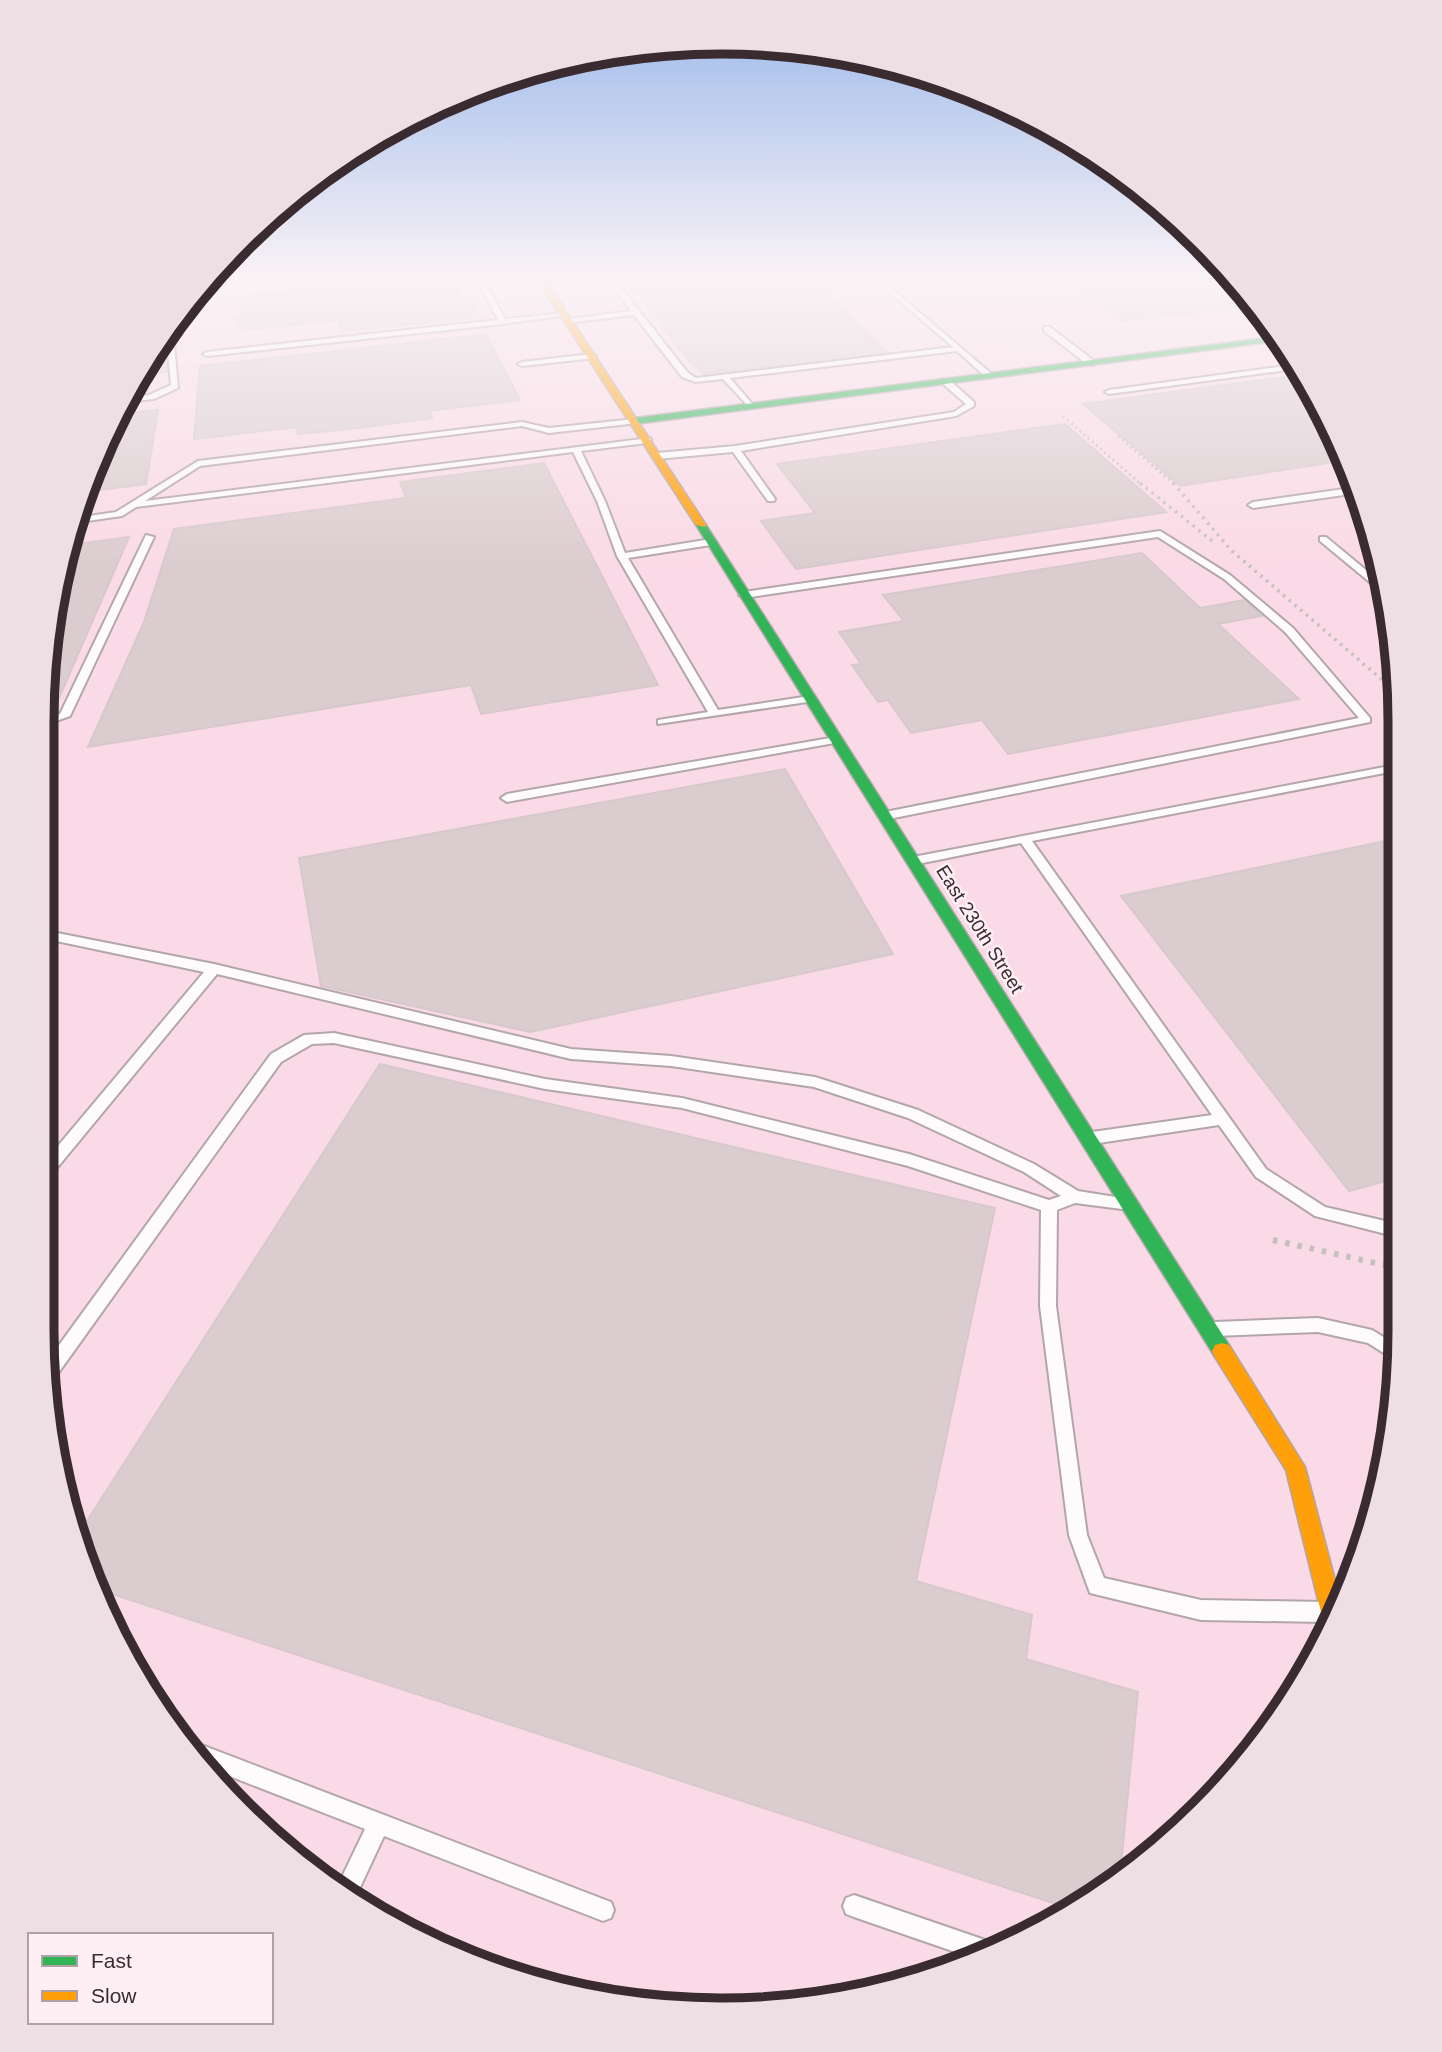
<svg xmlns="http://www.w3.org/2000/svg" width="1442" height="2052" font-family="Arial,sans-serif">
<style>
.built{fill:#fadae6}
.building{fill:#dbcccf;stroke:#d7c8cb;stroke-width:2}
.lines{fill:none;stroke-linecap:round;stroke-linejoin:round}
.lane-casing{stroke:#b3a6ab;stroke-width:4}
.fast-casing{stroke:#b3a6ab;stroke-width:3}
.slow-casing{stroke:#b3a6ab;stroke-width:3}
.lane{fill:#fdfbfc;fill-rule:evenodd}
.fast{fill:#30b455;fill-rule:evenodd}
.slow{fill:#ff9f0a;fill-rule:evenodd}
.rail-far2{stroke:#c4bfc0;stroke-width:2.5;stroke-dasharray:2 3.5;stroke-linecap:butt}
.rail-far1{stroke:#c4bfc0;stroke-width:3.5;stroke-dasharray:2.5 5;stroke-linecap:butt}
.rail{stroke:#c4bfc0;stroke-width:6;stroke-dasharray:4.5 8;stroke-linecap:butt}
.labels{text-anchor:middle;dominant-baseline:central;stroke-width:5;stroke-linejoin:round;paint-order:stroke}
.street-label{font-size:19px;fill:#3a2b31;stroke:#feeff5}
.rim{fill:none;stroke:#3a2b31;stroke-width:9}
</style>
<rect width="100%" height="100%" fill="#f4e4ea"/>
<path class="built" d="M215,281H1237L1330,421L1394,632L1399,1375L1377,1506L1330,1631L1260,1744L1169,1841L1021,1940L810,2004H632L461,1958L274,1842L156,1708L65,1507L42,1331V721L55,588L133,381Z"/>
<path class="building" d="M381,281H453L462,298H469L480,318L342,331L338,320L246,330V327L238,328L236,321L244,318L233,320L231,315L243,314L239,296Z
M628,281H815L889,354L704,374L688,360Z
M1068,281H1212L1253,306L1121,321Z
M486,334L520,400L429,411L432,418L360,428L298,434L297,427L194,439L200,366Z
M165,342L167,372L138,376Z
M1299,375L1330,421L1342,461L1180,486L1083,404Z
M158,410L146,484L92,491L121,414Z
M1065,424L1166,512L796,569L761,521L815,513L777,464Z
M544,463L658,685L481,714L471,685L88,747L144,622L174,529L406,498L400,482Z
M129,537L56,705L43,707L55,588L71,545Z
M1142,553L1200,608L1244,600L1262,616L1218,624L1299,699L1008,754L982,720L911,733L888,700L878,702L852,665L861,664L839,632L904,621L883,595Z
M785,769L893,954L530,1032L321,986L299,858Z
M1395,839L1397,1178L1349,1191L1121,896Z
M380,1064L995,1208L916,1581L1032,1615L1026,1659L1138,1692L1120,1874L1068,1908L103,1591L78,1535Z"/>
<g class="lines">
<defs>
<path id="lane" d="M477,281H484L505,319L564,313L568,315L503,324L207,356L203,354L207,352L498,320Z
M609,281H616L688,373L696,378L953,347L876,281H883L994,376L987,378L957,351L730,378L754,406L750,408L723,379L695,382L682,377L634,315L566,323L565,321L569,319L631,311Z
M1232,281H1237L1239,285Z
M1044,327H1050L1094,361V365H1088L1044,331Z
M173,334L178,388L154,399L125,402L127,397L149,395L171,385L167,340Z
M592,354L596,356L595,358L522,366L518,364L522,362Z
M1293,365L1295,369L1109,394L1105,392L1109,390Z
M942,379H948L974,402V406L956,416L741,451L775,499L774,501H768L733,452L657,459L653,456L657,453L735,446L954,412L966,404L942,383Z
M635,419L639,421L638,423L549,433L522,426L200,466L145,501L650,438L651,440L647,443L581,451L605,501L625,553L711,539L716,542L711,545L628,558L718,710L810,696L814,697V701L658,724V720L708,712L617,556L597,501L573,452L136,507L122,516L80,522L82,517L116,512L198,461L522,422L549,428Z
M1351,488V494L1253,508L1248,505L1253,502Z
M1160,531L1230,575L1293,628L1370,718V722L884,820L878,816L880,813L1359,718L1285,632L1224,579L1158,537L744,598L739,595L744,592Z
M146,535L154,537L70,716L42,726V719L60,714Z
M1320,537H1326L1378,580L1381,590L1378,589L1320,541Z
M836,737L840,738V742L507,802L501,798L507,794Z
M1395,765V771L1032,841L1266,1169L1325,1207L1398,1224V1237L1315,1216L1256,1177L1219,1125L1092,1144L1087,1142L1084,1138L1087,1134L1092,1132L1212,1115L1021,843L913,865L907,861L913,857Z
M42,930L214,964L571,1049L671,1056L815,1077L918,1110L1034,1164L1078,1191L1128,1199L1130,1203L1128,1207L1122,1209L1075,1203L1057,1210L1056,1306L1087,1535L1104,1578L1201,1600L1324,1602L1331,1605L1334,1612L1331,1619L1324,1622L1201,1620L1090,1593L1069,1535L1040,1306L1041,1210L908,1166L682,1108L545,1089L334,1043L312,1044L281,1062L54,1379L49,1381L46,1363L271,1054L304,1035L334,1033L545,1079L682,1098L909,1154L1049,1200L1061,1196L1024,1172L908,1118L814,1087L671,1066L571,1059L217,974L47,1180L42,1182V1165L204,972L42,938Z
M1318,1318L1372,1330L1398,1346V1362L1368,1343L1318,1332L1215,1336L1209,1334L1207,1329L1209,1324L1215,1322Z
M194,1742L603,1899L611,1902L614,1910L611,1918L603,1921L384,1836L357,1894L339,1883L365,1829L209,1768L188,1744Z
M854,1895L985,1940L993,1943L995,1948L967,1956L854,1917L846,1914L843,1906L846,1898Z"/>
<path id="fast" d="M1274,337L1277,341L635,424L630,421L635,418Z
M701,522L706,525L1229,1345L1232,1351L1229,1357L1222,1359L1215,1357L696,525Z"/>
<path id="slow" d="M538,281H546L706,525L705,527L696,525Z
M1222,1343L1229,1345L1305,1467L1341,1603L1331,1630L1326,1628L1323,1620L1286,1470L1215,1357L1212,1351L1215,1345Z"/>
</defs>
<use href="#lane" class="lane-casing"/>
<use href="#fast" class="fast-casing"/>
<use href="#slow" class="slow-casing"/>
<use href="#lane" class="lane"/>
<use href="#fast" class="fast"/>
<use href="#slow" class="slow"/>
<path class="rail-far2" d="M1063,416L1142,485
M1118,436L1175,485"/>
<path class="rail-far1" d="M1140,483L1216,544
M1173,483L1232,551L1394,690"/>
<path class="rail" d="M1273,1240L1398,1268"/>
</g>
<linearGradient id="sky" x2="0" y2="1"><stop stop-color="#9bb8ea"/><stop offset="0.49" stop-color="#faf3f6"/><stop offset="1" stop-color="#faf3f6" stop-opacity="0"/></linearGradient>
<rect width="1442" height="568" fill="url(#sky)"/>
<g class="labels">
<g class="street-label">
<text transform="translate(980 929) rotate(58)">East 230th Street</text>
</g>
</g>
<path d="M0 0H1442V2052H0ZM721 54H721A667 667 0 0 1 1388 721V1331A667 667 0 0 1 721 1998H721A667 667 0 0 1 54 1331V721A667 667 0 0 1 721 54Z" fill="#eedfe5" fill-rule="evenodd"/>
<path class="rim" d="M721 54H721A667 667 0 0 1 1388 721V1331A667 667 0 0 1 721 1998H721A667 667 0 0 1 54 1331V721A667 667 0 0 1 721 54Z"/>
<rect x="28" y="1933" width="245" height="91" fill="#feeff5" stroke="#b0a1a7" stroke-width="2"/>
<rect x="42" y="1956" width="35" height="10" fill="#30b455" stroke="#b0a1a7" stroke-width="2"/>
<text x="91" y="1968" font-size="21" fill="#3a2b31">Fast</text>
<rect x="42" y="1991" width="35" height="10" fill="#ff9f0a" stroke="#b0a1a7" stroke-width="2"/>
<text x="91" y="2003" font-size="21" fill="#3a2b31">Slow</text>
</svg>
